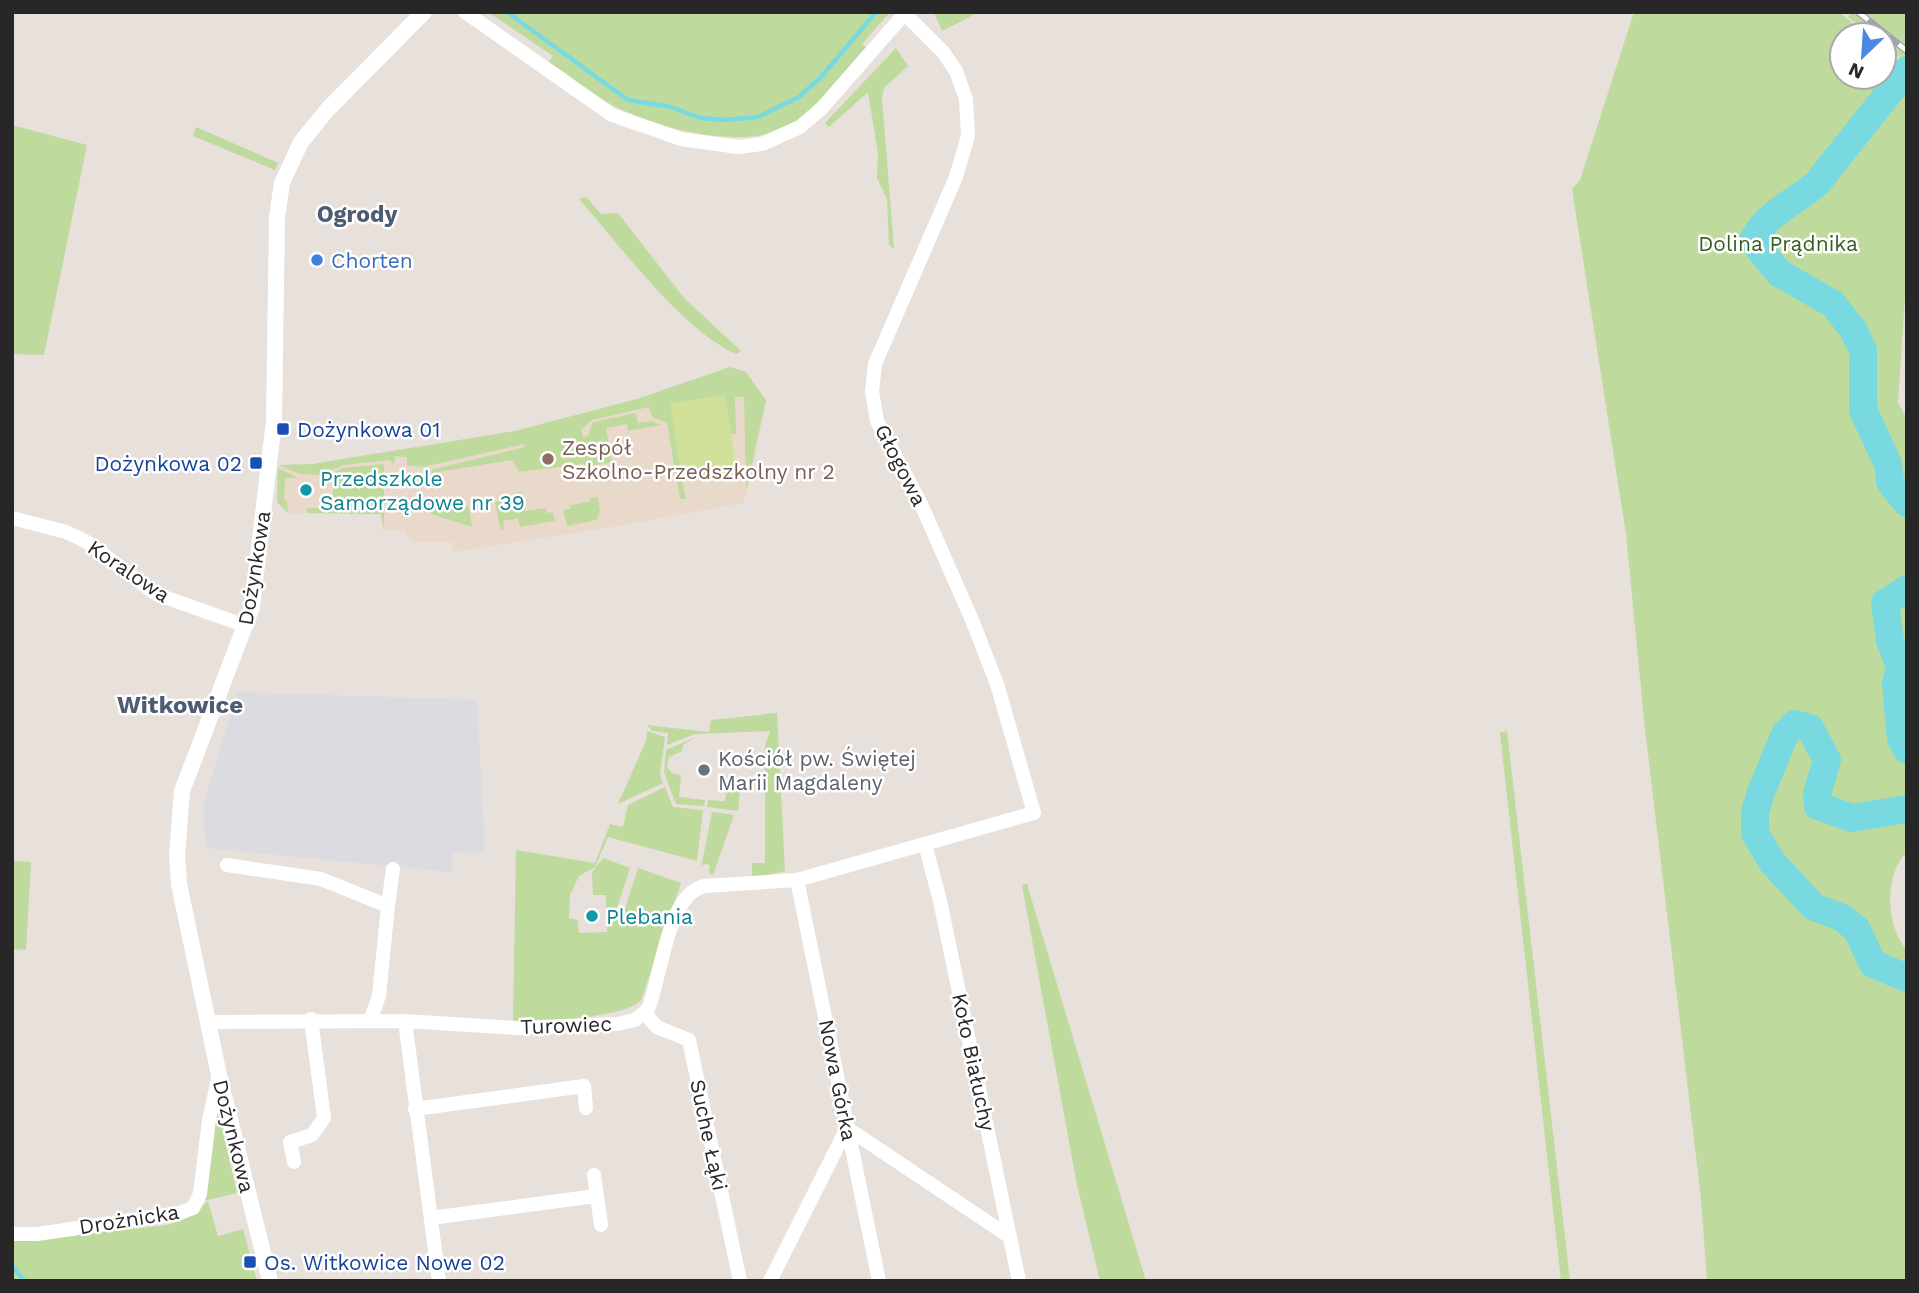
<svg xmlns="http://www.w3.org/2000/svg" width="1919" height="1293" font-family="'Work Sans',sans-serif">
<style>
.industrial{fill:#dbdbe1}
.education{fill:#e9d9cb}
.green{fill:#beda9c}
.pitch{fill:#d0e099}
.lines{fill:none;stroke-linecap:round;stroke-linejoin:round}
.stream{stroke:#78dae0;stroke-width:4.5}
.river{stroke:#78dae0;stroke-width:28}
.minor{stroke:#fff;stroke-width:14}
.tertiary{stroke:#fff;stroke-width:16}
.rail-casing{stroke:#9ea4b0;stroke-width:7}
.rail{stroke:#fff;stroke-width:4.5;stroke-dasharray:13;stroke-linecap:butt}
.shop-dot{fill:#3f7fe0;stroke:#fff;stroke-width:2.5}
.transit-dot{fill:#1a4fb4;stroke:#fff;stroke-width:2.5}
.education-dot{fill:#8d6e63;stroke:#fff;stroke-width:2.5}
.culture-dot{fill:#0f9aa8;stroke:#fff;stroke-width:2.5}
.worship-dot{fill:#6b7280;stroke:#fff;stroke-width:2.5}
.labels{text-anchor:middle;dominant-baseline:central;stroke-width:5;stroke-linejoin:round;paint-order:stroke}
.park-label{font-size:21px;fill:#395b21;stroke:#fff}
.shop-label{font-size:21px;fill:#366cbe;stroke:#fff;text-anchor:start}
.transit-label{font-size:21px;fill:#164399;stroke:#fff;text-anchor:start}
.education-label{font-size:21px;fill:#785e54;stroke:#fff;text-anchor:start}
.street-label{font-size:21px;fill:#272727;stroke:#fff}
.culture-label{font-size:21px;fill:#0d838f;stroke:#fff;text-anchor:start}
.worship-label{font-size:21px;fill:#5b616d;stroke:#fff;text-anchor:start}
.neighbourhood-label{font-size:23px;font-weight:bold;fill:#4d5c73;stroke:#fff}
.quarter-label{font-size:24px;font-weight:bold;fill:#4d5c73;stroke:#fff}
</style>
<rect width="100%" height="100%" fill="#e8e0da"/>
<path class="industrial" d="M238,692L477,700L485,853L453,852L452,872L206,848L203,804Z"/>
<path class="education" d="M730,367L746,372L766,400L751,478L743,503L624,525L453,552L452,542L415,541L407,537L406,531L382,530V514L288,513L277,502L279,465L313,464L515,431L637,399Z"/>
<path class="green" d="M488,12H890L862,44L866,47C844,72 823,103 796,122C751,153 662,130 616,107C593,95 571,76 549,62L553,56Z
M934,12H979L942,31Z
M1634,12H1839L1868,35H1842V77H1884V48L1907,67V267L1898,402L1907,419V852C1883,875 1886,927 1907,950V1281H1707L1701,1198L1645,729L1626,534L1572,189L1580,180Z
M1852,12H1907V63L1884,45V35H1872L1848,17Z
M896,48L908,66L884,88L882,98L894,249L889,245L887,199L877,178L878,154L868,92L829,127L825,123Z
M12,125L87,145L44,355L12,354Z
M196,127L278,163L275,170L193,136Z
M586,197L601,214L618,213L684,298L741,351L737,354C684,333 618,243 579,199Z
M730,367L746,372L766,400L746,490L744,397H735L736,434H731L725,395L682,481L686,499H680L667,423L652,417L649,407L592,420L581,430L583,437L588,436L593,422L636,413L638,423L651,421L661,425L628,431L627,424L606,428L612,462L585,467L584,464L519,472L512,460L432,473L431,470L525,447L524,444L423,467L407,465V457L395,456L394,464L389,460L343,465L321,475L300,474L279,465L313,464L515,431L637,399Z
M384,464V530L381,514L307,513V508H333V476L328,475L343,468Z
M278,468L298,478H285L284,500L287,501L288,513L277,502Z
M522,492L525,511L546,508L547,513L553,512L555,521L520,527L518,518L503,521L504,530H501L495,502L515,499L514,493Z
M436,496L439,511L469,507L472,527L431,514L429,498Z
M598,497L600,512L596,520L567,526L563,510L570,509V505L590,502V498Z
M777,713L785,871L756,878L752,876V863H765V746L770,731L695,734L667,745L668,733L652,731L647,725L709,732L711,720Z
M647,731L665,737L660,775L663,783L618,804L646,741Z
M1507,731L1570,1281H1561L1500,733Z
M696,737L683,745L682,751L669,757L667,767L673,774L681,775L679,797L705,800L704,806L676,804L664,772L666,750Z
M728,777L741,779L738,811L707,807L708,800L736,802L725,801Z
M665,787L673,807L703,810L697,861L608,837L595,867L579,876L570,895L569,918L578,920L579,933L607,932V920H611V915H623L638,868L681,883L641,1000C626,1018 537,1022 513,1023L516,850L595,863L610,824L623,827L628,805Z
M712,812L734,815L713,875L709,873L710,865L704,864L701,868Z
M603,858L630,868L617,908L606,909V895H593L592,872Z
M12,861L31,862L26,950L12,949Z
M1027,884L1146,1281H1100L1077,1185L1022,885Z
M217,1106L237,1193L203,1201Z
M208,1201L218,1236L243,1229L257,1281H12V1227L34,1240L168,1225L197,1212Z"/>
<path class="pitch" d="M725,395L737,473L682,481L670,403Z"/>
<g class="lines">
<path class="stream" d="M507,12L628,100L671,107L700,118L725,120L758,117L799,97L821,77L876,12
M1900,78L1907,83
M12,1266L25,1281"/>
<path class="river" d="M1907,70L1818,182C1797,202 1769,211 1754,238L1759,249L1779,273L1833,304L1854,331L1863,350V410L1888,464L1890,482L1907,503
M1907,589L1885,603L1890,641L1900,666L1896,684L1901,739L1907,750
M1907,809L1852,818L1818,806L1817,794L1827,760L1810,728L1795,724L1785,734L1761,792L1755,812V833L1772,862L1814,907L1843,918L1857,930L1873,964L1907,978"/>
<path class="minor" d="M465,12L612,115L681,139L738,147L762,144L800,127L822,108L906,12
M12,518L66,532L87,542L156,594L246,626
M925,844L940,901L1019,1281
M227,865L321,879L388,906L379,996L370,1021
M797,880L879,1281
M388,906L393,869
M645,1014L657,1027L689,1040L740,1281
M405,1021L439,1281
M208,1022L405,1021L517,1028L617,1024L635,1020L648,1009C661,979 667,893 705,886L797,880L1034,813L997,684L972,620L921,504L877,421L872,391L875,364L956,177L968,136L966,99L956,71L943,52L905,14
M415,1109L584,1086L586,1108
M294,1162L290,1142L312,1135L324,1118L311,1019
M594,1175L601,1225
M431,1218L596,1196
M12,1234H37L180,1213L193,1208L200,1194L209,1120L219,1075
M770,1281L847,1128L1010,1237"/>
<path class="tertiary" d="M270,1281L219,1075L179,884L177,855L182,791L252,607L274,421L277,217L282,183L301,142L328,109L424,12"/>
<defs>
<path id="rail" d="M1858,12L1907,51"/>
</defs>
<use href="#rail" class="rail-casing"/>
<use href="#rail" class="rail"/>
</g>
<circle class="shop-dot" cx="317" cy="260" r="7"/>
<g class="transit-dot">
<rect x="276" y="422" width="14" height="14" rx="3.5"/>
<rect x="249" y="456" width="14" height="14" rx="3.5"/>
<rect x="243" y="1255" width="14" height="14" rx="3.5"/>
</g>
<circle class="education-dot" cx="548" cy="459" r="7"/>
<g class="culture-dot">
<circle cx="306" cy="490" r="7"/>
<circle cx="592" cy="916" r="7"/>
</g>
<circle class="worship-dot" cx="704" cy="770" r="7"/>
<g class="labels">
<g class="park-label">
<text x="1778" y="243">Dolina Prądnika</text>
</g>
<g class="shop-label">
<text x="331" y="260">Chorten</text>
</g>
<g class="transit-label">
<text x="297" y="429">Dożynkowa 01</text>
<text x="242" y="463" text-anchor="end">Dożynkowa 02</text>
<text x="264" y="1262">Os. Witkowice Nowe 02</text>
</g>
<g class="education-label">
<text x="562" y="447">Zespół<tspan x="562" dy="24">Szkolno-Przedszkolny nr 2</tspan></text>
</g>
<g class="street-label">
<text transform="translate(901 465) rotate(63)">Głogowa</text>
<text transform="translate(254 568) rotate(-81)">Dożynkowa</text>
<text transform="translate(129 571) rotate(34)">Koralowa</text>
<text transform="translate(566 1025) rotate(-2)">Turowiec</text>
<text transform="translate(974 1062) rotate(78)">Koło Białuchy</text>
<text transform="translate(838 1080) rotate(79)">Nowa Górka</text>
<text transform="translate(709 1135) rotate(78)">Suche Łąki</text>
<text transform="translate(234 1136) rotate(76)">Dożynkowa</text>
<text transform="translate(129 1219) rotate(-9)">Drożnicka</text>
</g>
<g class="culture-label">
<text x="320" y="478">Przedszkole<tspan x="320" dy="24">Samorządowe nr 39</tspan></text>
<text x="606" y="916">Plebania</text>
</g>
<g class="worship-label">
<text x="718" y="758">Kościół pw. Świętej<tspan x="718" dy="24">Marii Magdaleny</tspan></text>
</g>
<g class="neighbourhood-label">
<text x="357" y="214">Ogrody</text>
</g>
<g class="quarter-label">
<text x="180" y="705">Witkowice</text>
</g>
</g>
<rect width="1919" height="1293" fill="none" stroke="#272727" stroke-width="28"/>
<g transform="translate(1863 56) rotate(205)"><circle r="33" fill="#ffffff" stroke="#a9a9a9" stroke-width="2"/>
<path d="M0-5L12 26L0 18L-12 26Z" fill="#4b87e5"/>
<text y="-10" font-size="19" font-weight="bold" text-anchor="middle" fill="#272727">N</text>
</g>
</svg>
